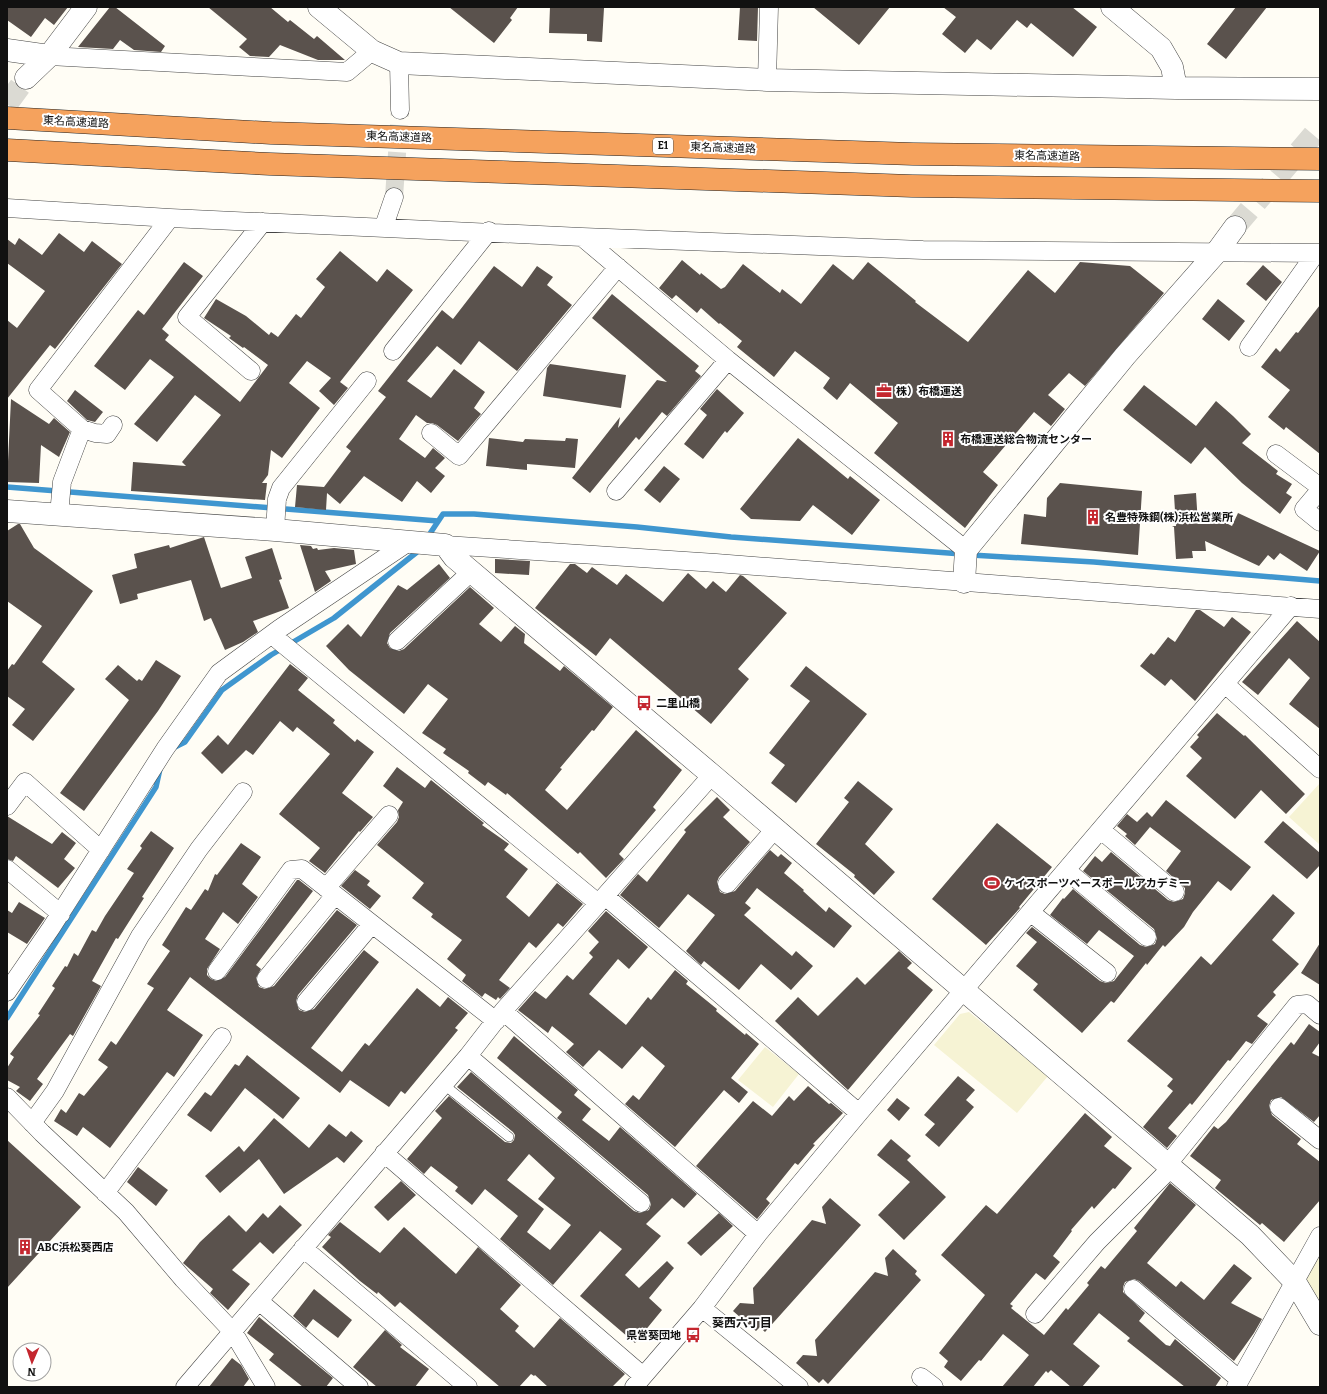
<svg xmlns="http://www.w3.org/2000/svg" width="1327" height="1394" font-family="Bitter,'Noto Sans JP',serif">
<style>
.farmland{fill:#f6f3d4}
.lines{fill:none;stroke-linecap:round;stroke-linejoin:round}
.stream{stroke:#3f96cf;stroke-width:5.5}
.building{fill:#5a524d;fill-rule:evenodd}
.minor-tunnel{stroke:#dbdad3;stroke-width:18;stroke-dasharray:18 9;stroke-linecap:butt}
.tertiary-tunnel{stroke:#dbdad3;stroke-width:22;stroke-dasharray:22 11;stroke-linecap:butt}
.service-casing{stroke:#444;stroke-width:10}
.minor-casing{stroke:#444;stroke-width:19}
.tertiary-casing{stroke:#444;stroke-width:23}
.motorway-casing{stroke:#222;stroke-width:23}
.service{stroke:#fff;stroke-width:9}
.minor{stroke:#fff;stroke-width:18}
.tertiary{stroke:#fff;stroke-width:22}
.motorway{stroke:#f5a25d;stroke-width:22}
.labels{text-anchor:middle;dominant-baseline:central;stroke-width:4;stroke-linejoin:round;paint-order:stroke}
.shield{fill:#fff;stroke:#585858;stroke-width:1}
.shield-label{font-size:10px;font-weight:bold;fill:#111}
.street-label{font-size:11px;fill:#111;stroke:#fff}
.poi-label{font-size:11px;font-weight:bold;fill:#111;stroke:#fff;text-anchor:start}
.neighbourhood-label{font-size:12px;font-weight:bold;fill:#111;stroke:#fff}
</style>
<rect width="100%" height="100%" fill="#fffdf5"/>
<path class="farmland" d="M1320,783V845L1289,817Z
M969,1012L1048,1076L1017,1113L934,1045L960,1014Z
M765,1047L799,1074L773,1107L738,1080Z
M1320,1254V1305L1307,1283V1274Z"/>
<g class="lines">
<path class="stream" d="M7,487L438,521
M427,538L443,514H474L637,527L731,537L962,554
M971,555L1094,562L1320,581
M173,748L185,742L222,690L271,655L334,618L417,552L420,548
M7,1018L156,787L160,769"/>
</g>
<path class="building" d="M7,7H68L54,25L45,18L31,37L7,20Z
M110,7H115L165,46L161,52L134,50L120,40L113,49L78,47Z
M208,7H270L288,22L290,20L314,39L317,36L345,60H318L280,45L269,57L250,56L239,47L247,39Z
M449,7H518L510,18L512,20L494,43Z
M550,7L604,8L602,42L587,41V34L549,33Z
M740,7H758L757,41L738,40Z
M813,7H890L859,45Z
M943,7H1072L1097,27L1073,57L1031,23L1027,28L1017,20L991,50L977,39L965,53L942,34L956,17Z
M1236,7H1267L1226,59L1207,44Z
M59,233L84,252L92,241L122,264L55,349L50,345L7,399V320L17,328L45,291L7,263V239L15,245L19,238L42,255Z
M340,251L377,282L387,269L413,290L340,382L348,388L334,405L319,391L331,378L307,361L289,383L320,408L282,458L271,450L268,475L262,483H267L265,500L131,491L133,462L186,466L182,462L221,415L195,395L157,442L134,424L174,377L150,359L125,390L94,366L138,310L144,315L184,262L203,276L162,329L169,335L165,340L240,402L268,365L244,347L243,348L229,338L231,336L204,318L216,299L246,316L269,335L271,332L278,337L296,314L301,318L325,287L316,279Z
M682,260L700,275L701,273L721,289L725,287L743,264L780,293L782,289L801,304L833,264L853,280L868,262L916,301L915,302L968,342L1028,270L1055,293L1080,262L1130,266L1164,293L1085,386L1069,373L1048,395L1065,409L1051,426L1034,412L983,472L998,485L965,528L874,453L898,423L850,383L837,400L823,388L830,378L795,351L774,377L737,347L742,341L720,323L719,324L701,308L697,313L676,295L672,299L659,288Z
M1263,265L1282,282L1266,301L1246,284Z
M494,266L522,287L537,266L553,277L547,285L572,305L517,371L479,341L461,365L437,346L407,381L431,398L454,369L485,392L474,408L481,414L458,441L437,425L432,423H427L416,415L399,439L425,458L433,448L445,458L435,468L445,476L431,493L417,481L402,502L364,476L340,504L327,493L326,510L295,507L297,485L324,487L351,451L346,447L386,397L378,391L442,310L453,319Z
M612,294L699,366L695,371L701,376L667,416L662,412L639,440L636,437L590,493L572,478L620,417L618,428L657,380L667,382L592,318Z
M1218,299L1245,321L1229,341L1202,319Z
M1320,305V454L1286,427L1284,430L1268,417L1290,390L1261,367L1276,348L1280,352L1296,332L1298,333Z
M550,364L626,375L621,408L543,396L547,368Z
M1144,385L1196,426L1216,401L1233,416L1251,434L1242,443L1278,471L1276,474L1292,484L1286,493L1292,497L1280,514L1242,483L1205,447L1191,464L1123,410Z
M717,389L744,413L727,433L725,431L703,459L684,444L707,415L700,409Z
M75,390L103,412L95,422L87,420L67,401Z
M11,399L49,424L54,418L70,432L59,457L41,445L39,483L7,482Z
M489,438L523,442L525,439L565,441L566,438L578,439L575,468L527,464V470L486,466Z
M798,438L848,479L850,476L880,500L852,535L813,505L800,521L751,519L740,509Z
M664,466L680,479L660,503L644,490Z
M1060,483L1142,491L1138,555L1021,544L1024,514L1046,517L1047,498Z
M1196,493L1198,524L1226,523L1232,526L1238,513L1320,551L1307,571L1280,553L1274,560L1268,555L1259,566L1205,541L1206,551H1192L1193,558L1176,559L1174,527L1172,526H1176L1174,495Z
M18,524H20L34,548L93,591L42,662L75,689L33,741L12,725L25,709L7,696V671L12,664L14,665L42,626L7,601V531Z
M204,537L221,588L252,578L245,557L272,548L282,579L279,580L289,608L253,621L258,632L243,642L225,650L211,618L204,621L191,580L137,594L138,599L120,604L112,575L137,568L134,554L169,545L170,548Z
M300,545L311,546L313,549L317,548L318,550L334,548L354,550L356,564L325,571L331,581L315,592Z
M495,559L530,561L529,575L495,573Z
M439,564L450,578L390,633L387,643L390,648L399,651L404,649L470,587L494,608L479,624L501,642L515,626L525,634L524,643L560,671L564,666L613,707L594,731L592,730L560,768L562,769L545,790L567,810L636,730L682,770L653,807L656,810L619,854L624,859L606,878L580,852L578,854L507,793L506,795L488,782L485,786L468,773L469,771L443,753L446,749L422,733L448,699L428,684L404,714L349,670L326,646L348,624L361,637L398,585L407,590Z
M570,564H575L587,573L592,567L617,585L626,574L663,602L688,573L706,589L713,581L726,592L740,575L743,576L787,613L738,669L749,679L711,724L610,638L596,656L535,608Z
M1196,610H1200L1224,627L1232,617L1251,632L1195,701L1171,679L1165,686L1140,666L1151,653L1154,655L1168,637L1175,642Z
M1297,621L1320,642V729L1289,704L1310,678L1289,658L1258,695L1242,682Z
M156,660L181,676L158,711L84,811L60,793L129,700L105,679L118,665L137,681L139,679L142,681Z
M290,664L308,678L298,690L335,720L333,723L355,742L357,739L374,752L342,793L373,817L360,832L359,831L325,873L309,861L320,848L279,814L330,754L297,727L293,732L280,721L253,755L246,750L222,774L201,753L218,735L228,745Z
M806,666L867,714L796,803L771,783L785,765L769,753L810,701L790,686Z
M1217,713L1244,736L1245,735L1305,794L1286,814L1261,790L1235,819L1186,776L1202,758L1190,747L1199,737L1197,735Z
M397,767L425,788L431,780L484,823L482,825L509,844L504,850L528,869L506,897L529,917L557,883L583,904L563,927L558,923L536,948L529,942L499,980L510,988L500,999L498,997L496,1000L485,993L482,997L462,981L466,975L447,959L462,940L431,917L433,914L412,898L424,883L377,845L397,822L399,817L398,810L403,802L383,786Z
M858,781L893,809L865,844L895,872L874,895L854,877L855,875L816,844L849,802L844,798Z
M717,797L730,810L723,817L750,842L719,877L717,882L720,892L725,894L735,891L770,850L778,857L781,854L792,863L784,873L804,890L803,891L826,912L829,907L852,926L834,948L757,888L745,903L751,908L744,915L792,956L796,951L813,966L791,990L761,964L739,990L704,961L701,965L688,953L686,951L715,915L688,894L659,928L620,895L638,874L647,882L686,832L684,830Z
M1166,800L1251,867L1231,891L1218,881L1193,912L1184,927L1165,947L1163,945L1147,965L1146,963L1114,1003L1111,1001L1082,1033L1033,990L1038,984L1016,966L1037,942L1026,933L1032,927L1100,981L1106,983L1114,981L1134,956L1099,930L1087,944L1050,915L1063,898L1064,899L1073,889L1140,945L1146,947L1155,944L1157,938L1154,929L1083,871L1095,856L1102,862L1111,852L1168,900L1174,902L1183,899L1185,893V888L1166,871L1181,851L1150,827L1135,845L1125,836L1127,834L1117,826L1127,814L1137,822L1147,812L1152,817Z
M7,816L52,844L62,832L76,843L64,859L75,868L58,888L16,856L13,861L7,859Z
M1283,821L1320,853V865L1307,879L1264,842Z
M997,823L1052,867L1019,907L1020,908L986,945L932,899Z
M151,831L174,848L142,897L144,898L118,939L116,938L92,981L101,986L73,1036L70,1034L37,1079L43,1084L30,1101L16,1091L20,1087L7,1080V1068L14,1057L10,1054L40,1015L38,1014L55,988L52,986L65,966L67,967L74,953L78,956L92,930L96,932L105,916L134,873L127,869L142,848L140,846Z
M241,843L261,857L242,884L258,897L238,924L223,912L205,939L220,949L207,969V975L211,979L216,981L225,977L297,880H299L313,891L256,965L261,969L256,978L259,987L265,989L274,986L337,910L357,925L298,995L296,1001L299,1010L305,1012L314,1009L364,950L379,962L311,1048L342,1072L365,1043L369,1046L417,988L440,1007L448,997L468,1013L455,1028L458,1030L444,1047L405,1094L401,1091L389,1107L350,1080L340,1093L190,977L167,1010L203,1035L174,1077L167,1072L110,1148L83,1127L77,1136L54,1121L61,1109L66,1113L79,1093L84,1096L108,1067L98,1060L111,1041L116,1045L154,988L147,984L170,951L162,945L186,907L191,910L205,889L208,891L215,874L217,875Z
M355,870L370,881L367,885L381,896L370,909L341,886Z
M1273,894L1295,913L1272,940L1299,964L1273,992L1276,995L1257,1016L1268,1024L1252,1044L1246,1041L1230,1061L1228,1060L1192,1105L1190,1103L1168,1128L1177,1136L1167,1148L1143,1127L1173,1091L1167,1086L1173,1079L1127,1041L1201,956L1211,965Z
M19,902L45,918L27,944L7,932V910L12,913Z
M606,911L648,947L629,969L618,959L589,994L626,1025L648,997L651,1000L675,970L688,981L686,984L717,1009L716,1011L745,1035L746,1033L759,1044L731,1078L748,1092L739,1103L724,1090L675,1147L625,1104L633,1095L639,1100L665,1066L642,1046L622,1069L599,1050L583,1067L566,1052L574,1044L552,1026L548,1033L518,1010L535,991L546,999L567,975L573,980L593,957L589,953L599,942L588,931Z
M1320,943V985L1301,973Z
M899,951L912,963L907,968L933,990L848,1090L775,1021L798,997L818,1016L857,977L865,985Z
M1309,1024L1320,1032V1042L1312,1053L1320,1057V1115L1314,1122L1281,1097L1271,1100L1269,1106L1272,1115L1301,1139L1297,1144L1320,1162V1200L1284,1242L1262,1223L1260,1225L1215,1188L1221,1180L1190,1156L1214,1126L1218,1129L1226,1122L1291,1042L1294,1045Z
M514,1036L578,1090L574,1095L591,1109L582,1120L609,1141L620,1127L697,1194L684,1208L672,1198L646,1224L661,1236L625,1275L639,1288L667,1261L674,1268L649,1298L662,1310L635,1343L580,1296L622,1249L600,1231L553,1285L500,1239L518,1216L485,1189L472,1205L455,1191L458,1187L431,1166L424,1174L407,1159L442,1118L435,1111L449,1096L505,1142L511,1143L514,1140L515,1135L513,1132L457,1087L471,1072L634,1211L640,1213L649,1210L651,1204L648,1195L557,1118L562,1112L497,1058ZM529,1154L555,1178L538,1199L571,1225L550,1250L527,1232L544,1209L507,1180Z
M247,1055L300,1098L283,1119L245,1088L211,1132L187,1115L205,1092L211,1096L235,1064L239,1066Z
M958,1076L975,1090L966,1100L974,1107L939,1147L925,1135L935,1124L924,1115Z
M808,1086L829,1104L831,1103L843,1113L813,1144L815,1145L798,1165L795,1163L766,1199L770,1203L757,1219L696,1166L753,1101L772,1116L789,1096L794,1101Z
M897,1098L910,1108L899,1121L887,1110Z
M1085,1113L1112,1137L1104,1146L1132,1168L1115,1189L1113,1188L1094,1209L1092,1206L1071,1230L1072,1231L1053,1256L1060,1262L1045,1280L1036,1273L1010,1304L1013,1306L1011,1308L1044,1335L1066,1308L1068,1310L1089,1285L1087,1283L1101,1266L1105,1269L1137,1231L1134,1228L1170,1183L1196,1205L1147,1263L1176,1287L1181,1281L1204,1300L1234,1264L1252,1278L1231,1303L1262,1319L1254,1333L1234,1361L1139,1281L1134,1279L1125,1282L1123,1287V1292L1145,1313L1139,1321L1166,1345L1170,1346L1175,1339L1221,1378L1215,1387H1185L1127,1341L1130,1338L1099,1313L1073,1344L1100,1366L1082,1387H1071L1051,1370L1048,1373L1046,1371L1033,1387H1002L1029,1355L1003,1334L981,1361L979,1360L961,1381L944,1367L948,1361L939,1353L985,1295L941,1255L986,1205L997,1214Z
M274,1118L309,1148L329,1124L346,1137L351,1131L363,1141L344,1163L337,1157L284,1194L259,1159L220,1193L205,1176L239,1146L244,1152Z
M891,1139L911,1156L907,1160L946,1197L904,1240L878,1215L910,1182L877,1155Z
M7,1140L81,1207L7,1288Z
M138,1167L168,1190L156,1206L127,1182Z
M401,1181L416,1195L388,1221L374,1207Z
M830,1198L861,1225L765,1332L760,1327L756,1331L733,1311L740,1303L754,1304L753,1288L812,1220L826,1224L822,1207Z
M280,1205L302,1225L273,1254L260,1242L232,1270L250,1284L228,1310L210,1293L213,1289L183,1263L200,1242L229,1215L246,1232L263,1213L268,1218Z
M719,1213L733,1226L701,1256L687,1243Z
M340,1222L380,1253L404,1227L456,1274L478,1247L521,1285L500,1309L519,1326L515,1331L534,1348L560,1318L625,1374L612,1387H548L535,1375L534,1376L531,1374L519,1387H500L400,1302L395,1307L378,1292L377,1294L360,1281L322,1247L331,1237L328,1235Z
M893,1249L917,1271L915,1274L921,1280L828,1384L823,1379L819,1383L796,1363L803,1355L817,1356L815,1340L875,1272L888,1276L885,1258Z
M314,1289L352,1320L338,1338L313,1319L306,1328L293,1316Z
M259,1317L333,1378L326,1387H303L269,1360L274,1354L247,1333Z
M385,1330L402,1345L400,1347L429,1369L415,1387H377L353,1367Z
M232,1358L241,1365L249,1379L243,1387H209Z"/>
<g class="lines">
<path class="minor-tunnel" d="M394,197L400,110"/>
<path class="tertiary-tunnel" d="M7,104L26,78
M1235,227L1320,127"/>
<defs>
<path id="service" d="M443,1084L509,1137"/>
<path id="minor" d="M49,56L347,72L372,51
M399,63L400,110
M767,80L769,7
M7,208L170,218L582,237L923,250L1320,253
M384,226L394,197
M582,237L728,360L966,550
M1249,347L1316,253
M393,351L489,231
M251,371L187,317L263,222
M82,429L95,433L107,434L113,425
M431,433L459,456L618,267
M1276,454L1320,487
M1320,490L1304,509L1320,522
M616,491L728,360
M59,515L62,482L82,429L38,390L170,218
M275,530L277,499L281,488L367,381
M445,545L716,563L1320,609
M272,635L598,903
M397,641L471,572
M1225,684L1320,769
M7,806L25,782L101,850
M1101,830L1175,892
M7,869L61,914
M1066,870L1147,937
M727,884L775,829
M326,888L389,815
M605,896L859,1113
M1030,912L1107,973
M217,971L291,870L302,869L496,1021
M266,979L335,895
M7,992L51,928L165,749L219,673L279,629L410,541
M306,1002L372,924
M503,1011L758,1234
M468,1056L641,1203
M7,1097L42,1133L126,1212L183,1279L233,1332L266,1387
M1279,1107L1320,1140
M32,1123L55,1091L140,936L199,849L243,792
M384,1153L643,1376
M1167,1165L1297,1005L1307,1004L1320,1015
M105,1193L222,1037
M303,1248L468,1387
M1133,1289L1240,1380
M259,1301L359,1387
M702,1308L799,1387
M1035,1314L1097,1242L1171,1168
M921,1377L934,1387
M185,1387L468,1056L503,1011L712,775
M634,1387L702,1308L758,1234L859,1113L1291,606
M1236,1387L1320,1236"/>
<path id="tertiary" d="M319,7L372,51L399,63L767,80L1176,88L1320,89
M1112,7L1161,48L1172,67L1176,88
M7,50L49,56
M26,78L49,56L86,7
M7,511L275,530L445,545L454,557L712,775L1250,1235L1295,1282L1320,1324
M964,582L966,550L1125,356L1216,253L1235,227"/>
<path id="motorway" d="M7,118L271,133L913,154L1320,159
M7,150L270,164L912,186L1320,191"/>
</defs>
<use href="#service" class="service-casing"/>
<use href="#minor" class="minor-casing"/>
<use href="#tertiary" class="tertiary-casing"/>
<use href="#motorway" class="motorway-casing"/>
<use href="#service" class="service"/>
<use href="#minor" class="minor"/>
<use href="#tertiary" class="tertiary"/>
<use href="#motorway" class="motorway"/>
</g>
<defs>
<symbol id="office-bare" viewBox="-9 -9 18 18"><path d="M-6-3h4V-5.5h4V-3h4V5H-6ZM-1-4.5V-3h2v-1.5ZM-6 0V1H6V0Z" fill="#c4262e" stroke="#fff" stroke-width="2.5" paint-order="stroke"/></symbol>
<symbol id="building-bare" viewBox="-9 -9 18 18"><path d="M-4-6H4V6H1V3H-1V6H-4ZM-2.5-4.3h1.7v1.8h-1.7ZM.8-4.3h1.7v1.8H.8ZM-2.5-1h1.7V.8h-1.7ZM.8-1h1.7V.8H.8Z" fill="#c4262e" stroke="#fff" stroke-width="2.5" paint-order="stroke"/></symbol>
<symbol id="bus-bare" viewBox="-9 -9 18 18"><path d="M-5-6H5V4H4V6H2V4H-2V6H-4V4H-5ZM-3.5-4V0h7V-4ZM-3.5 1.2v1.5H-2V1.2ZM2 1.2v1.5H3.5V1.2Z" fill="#c4262e" stroke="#fff" stroke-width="2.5" paint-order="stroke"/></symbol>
<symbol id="stadium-bare" viewBox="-9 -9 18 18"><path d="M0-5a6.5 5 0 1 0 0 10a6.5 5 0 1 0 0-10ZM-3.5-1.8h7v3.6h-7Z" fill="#c4262e" stroke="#fff" stroke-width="2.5" paint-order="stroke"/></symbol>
</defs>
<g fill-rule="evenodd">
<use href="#office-bare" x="873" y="380" width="22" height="22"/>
<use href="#building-bare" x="937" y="428" width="22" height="22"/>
<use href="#building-bare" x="1082" y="506" width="22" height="22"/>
<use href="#bus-bare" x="633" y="692" width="22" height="22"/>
<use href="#stadium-bare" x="981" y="872" width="22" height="22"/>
<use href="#building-bare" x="14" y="1236" width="22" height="22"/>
<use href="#bus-bare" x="682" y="1324" width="22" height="22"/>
</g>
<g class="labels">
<rect class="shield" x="653" y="138" width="20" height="16" rx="3"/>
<g class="shield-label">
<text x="663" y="146">E1</text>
</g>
<g class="street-label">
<text transform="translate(76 122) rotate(3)">東名高速道路</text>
<text transform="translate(399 137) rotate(2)">東名高速道路</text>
<text transform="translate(723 148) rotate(2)">東名高速道路</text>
<text transform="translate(1047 156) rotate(1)">東名高速道路</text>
</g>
<g class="poi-label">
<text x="896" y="391">株）布橋運送</text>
<text x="960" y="439">布橋運送総合物流センター</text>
<text x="1105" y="517">名豊特殊鋼(株)浜松営業所</text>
<text x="656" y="703">二里山橋</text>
<text x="1004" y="883">ケイスポーツベースボールアカデミー</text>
<text x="37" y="1247">ABC浜松葵西店</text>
<text x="681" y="1335" text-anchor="end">県営葵団地</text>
</g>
<g class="neighbourhood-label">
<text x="742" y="1323">葵西六丁目</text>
</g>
</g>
<rect width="1327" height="1394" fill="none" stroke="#111111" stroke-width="16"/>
<g transform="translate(32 1362) rotate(182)"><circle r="19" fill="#ffffff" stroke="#a0a0a0"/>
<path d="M0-3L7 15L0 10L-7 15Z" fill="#c4262e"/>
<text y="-6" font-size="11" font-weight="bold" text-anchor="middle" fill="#111111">N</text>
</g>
</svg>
